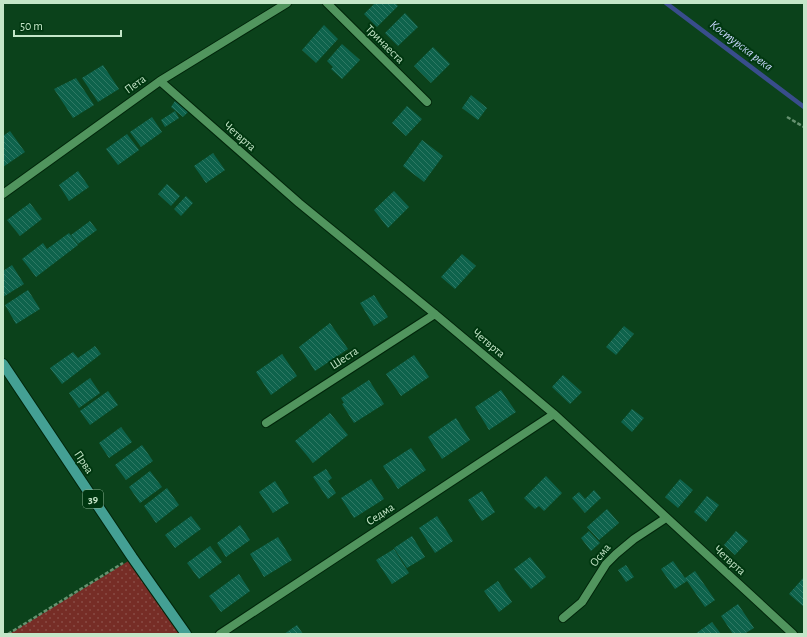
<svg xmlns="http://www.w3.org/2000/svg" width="807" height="637" font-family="'Alegreya Sans',sans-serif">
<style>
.grass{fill:url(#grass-dots)}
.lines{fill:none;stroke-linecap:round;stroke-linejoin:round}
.stream{stroke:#394d8c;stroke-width:4.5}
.building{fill:url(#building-back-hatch)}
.street-casing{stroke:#01250a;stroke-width:10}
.primary-casing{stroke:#01250a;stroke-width:12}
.path{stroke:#669270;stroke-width:2.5;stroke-dasharray:4 2;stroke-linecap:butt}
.street{stroke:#51955e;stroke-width:8}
.primary{stroke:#44a094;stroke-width:10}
.labels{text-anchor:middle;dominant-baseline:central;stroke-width:4;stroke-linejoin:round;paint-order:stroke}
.shield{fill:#003710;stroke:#89b291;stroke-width:1}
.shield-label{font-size:11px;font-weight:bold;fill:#c4e6c8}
.street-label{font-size:12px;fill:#c4e6c8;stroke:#003710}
.water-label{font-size:13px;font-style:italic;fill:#c6d5fb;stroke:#003710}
</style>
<defs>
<pattern id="grass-dots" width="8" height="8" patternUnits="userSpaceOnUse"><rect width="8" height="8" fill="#762d26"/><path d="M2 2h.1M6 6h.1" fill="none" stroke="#884b44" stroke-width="1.8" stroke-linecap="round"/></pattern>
<pattern id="building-back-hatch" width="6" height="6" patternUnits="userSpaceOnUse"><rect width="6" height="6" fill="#0e634c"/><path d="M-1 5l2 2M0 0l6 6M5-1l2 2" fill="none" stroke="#2f7964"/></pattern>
</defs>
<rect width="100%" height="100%" fill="#0b421b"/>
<path class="grass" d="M135,557L189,634H9Z"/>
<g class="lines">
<path class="stream" d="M666,3L804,107"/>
</g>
<path class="building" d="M375,3H395L398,6L377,27L364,14Z
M405,13L418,27L398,46L385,33Z
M324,25L338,39L316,63L302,50Z
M342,44L360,60L342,79L331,69L333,67L327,61Z
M433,47L450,64L431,83L414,66Z
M103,65L119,89L98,102L82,78Z
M76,78L94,105L73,118L54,89Z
M471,95L487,108L478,120L462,108Z
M175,101L188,112L183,117L171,107Z
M407,106L422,119L406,136L392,123Z
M175,111L179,118L165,127L161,120Z
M152,117L162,132L141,147L130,132Z
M10,131L25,152L3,167V136Z
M127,134L139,150L118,165L106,149Z
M422,140L443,156L424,182L403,166Z
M213,153L225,170L206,183L194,166Z
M78,171L89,187L69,201L59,185Z
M167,184L180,196L171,206L158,194Z
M394,191L409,207L388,228L374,210Z
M186,196L193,203L181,216L174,209Z
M30,203L42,219L20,236L7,220Z
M90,221L97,230L78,244L71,235Z
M69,233L78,245L36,277L22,259L43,243L47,249Z
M462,254L476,266L455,289L441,277Z
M12,265L24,284L3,297V271Z
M28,290L40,309L16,324L5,305Z
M374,295L388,317L374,326L360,303Z
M330,323L348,349L315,371L299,347Z
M624,326L634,334L616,355L606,347Z
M95,346L101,354L62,384L50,368L73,352L78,358Z
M282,354L297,376L271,395L256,372Z
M414,355L429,377L401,396L386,374Z
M563,375L582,392L570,404L552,387Z
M90,378L100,393L79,408L69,393Z
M369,380L384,404L354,423L342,404L344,403L341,398Z
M501,390L516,412L489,430L475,407Z
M108,391L118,405L90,425L80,411Z
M632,409L644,418L632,432L621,422Z
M330,413L348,435L313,463L295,441Z
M456,418L470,440L442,459L428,437Z
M121,427L132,442L109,458L99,443Z
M142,445L153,461L126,480L115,465Z
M411,448L426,470L398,489L383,466Z
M326,469L332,478L328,481L336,493L328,499L313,477Z
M150,471L162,487L140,503L129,487Z
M546,476L562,493L544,511L539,506L535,509L524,498Z
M371,479L384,499L354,518L341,498Z
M680,479L693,490L678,508L665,497Z
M275,481L289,503L273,513L259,492Z
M167,488L179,505L156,523L144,506Z
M594,490L601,498L585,513L572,498L579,492L585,499Z
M482,491L495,512L482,521L468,500Z
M707,496L719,505L706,522L694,512Z
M607,509L619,523L599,540L587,527Z
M191,516L201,529L175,548L165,535Z
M437,516L453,541L435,553L419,528Z
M240,525L250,540L226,557L217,543Z
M589,531L600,543L591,551L581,538Z
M736,531L748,541L735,555L724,545Z
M412,536L425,557L407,568L394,548Z
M278,537L292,560L264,577L250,554Z
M210,546L222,562L199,579L187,563Z
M394,549L409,573L392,584L376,560Z
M530,557L546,577L531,589L514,569Z
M673,561L685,578L695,571L715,600L705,607L687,581L675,589L661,569Z
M626,565L634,577L626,582L618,570Z
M239,574L250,591L221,612L209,596Z
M804,577V607L789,594Z
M498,581L512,602L499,612L484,591Z
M738,604L754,628L744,634H733L721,616Z
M712,622L721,634H695Z
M297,625L303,634H284Z"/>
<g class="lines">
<defs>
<path id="street" d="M327,3L427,102
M160,81L299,203L435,314L554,414L793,634
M3,194L160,81L287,3
M266,423L435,314
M563,618L582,602L606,564L616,554L634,539L666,518
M220,634L554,414"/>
<path id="primary" d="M3,364L132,557L186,634"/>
</defs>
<use href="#street" class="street-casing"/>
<use href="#primary" class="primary-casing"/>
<path class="path" d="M787,117L804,127
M8,634L123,563"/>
<use href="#street" class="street"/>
<use href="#primary" class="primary"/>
</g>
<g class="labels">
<rect class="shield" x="83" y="490" width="20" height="18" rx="3"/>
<g class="shield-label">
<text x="93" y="499">39</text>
</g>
<g class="street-label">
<text transform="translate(385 44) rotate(45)">Тринаеста</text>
<text transform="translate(135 84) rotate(-36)">Пета</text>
<text transform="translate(240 136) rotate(41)">Четврта</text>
<text transform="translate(489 343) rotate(40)">Четврта</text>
<text transform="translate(344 358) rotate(-33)">Шеста</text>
<text transform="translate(84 462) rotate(56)">Прва</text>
<text transform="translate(380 514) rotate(-33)">Седма</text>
<text transform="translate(600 555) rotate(-51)">Осма</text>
<text transform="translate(730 560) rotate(42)">Четврта</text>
</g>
<g class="water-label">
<text transform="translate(741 46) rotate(37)">Костурска река</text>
</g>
</g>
<rect width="807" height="637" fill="none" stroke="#c4e6c8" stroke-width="8"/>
<path d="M14 30v6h107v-6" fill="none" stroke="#c4e6c8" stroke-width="2"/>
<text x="20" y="30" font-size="12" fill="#c4e6c8" stroke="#003710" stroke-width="3" paint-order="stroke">50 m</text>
</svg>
